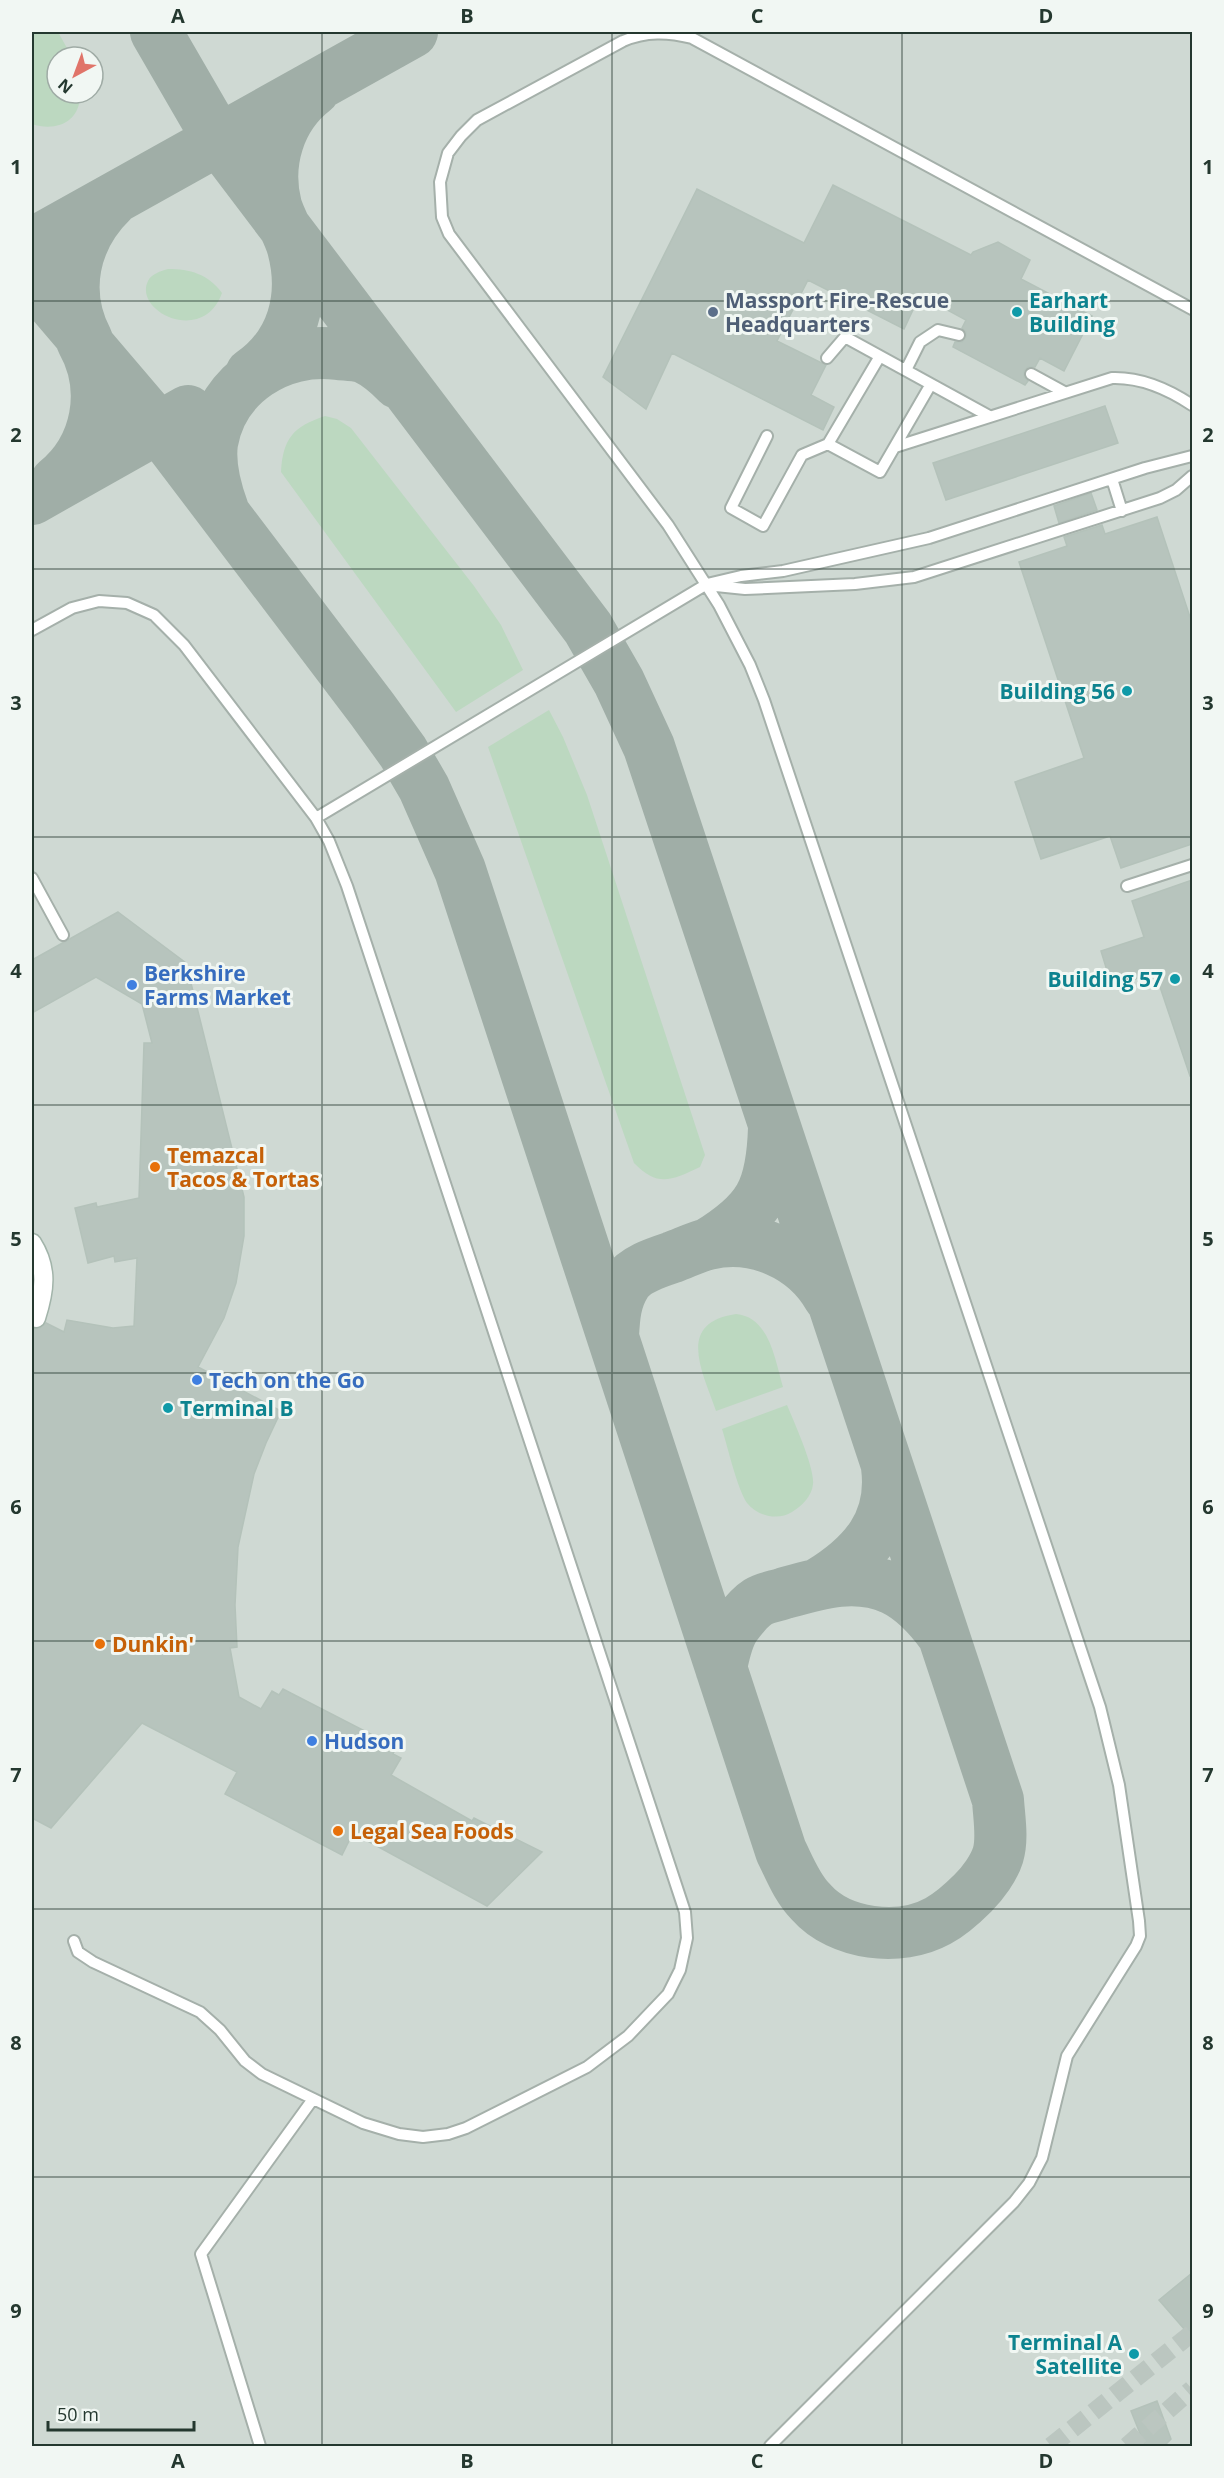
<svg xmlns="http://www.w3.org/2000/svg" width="1224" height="2478" font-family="'Open Sans',sans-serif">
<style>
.built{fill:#cfd9d3;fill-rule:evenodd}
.green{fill:#bcd8c0}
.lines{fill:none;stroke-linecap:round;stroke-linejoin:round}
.taxiway{stroke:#a0aea7;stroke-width:52}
.building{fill:#b7c4bd;stroke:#b4c2ba;stroke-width:1.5}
.highway-tunnel{stroke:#bbc6c0;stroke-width:18;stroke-dasharray:18 9;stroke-linecap:butt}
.lane-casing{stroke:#a5b0aa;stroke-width:14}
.secondary-casing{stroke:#a2b4aa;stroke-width:21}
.lane{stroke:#fff;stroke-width:10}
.secondary{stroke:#fff;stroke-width:18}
.grid{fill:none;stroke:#24382f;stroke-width:1.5;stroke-opacity:0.55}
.service-dot{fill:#5c6f8a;stroke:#f1f7f3;stroke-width:2}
.culture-dot{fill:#0f9aa8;stroke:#f1f7f3;stroke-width:2}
.shop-dot{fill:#3f7fe0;stroke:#f1f7f3;stroke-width:2}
.food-dot{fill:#e8710a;stroke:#f1f7f3;stroke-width:2}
.labels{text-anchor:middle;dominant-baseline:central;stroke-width:6;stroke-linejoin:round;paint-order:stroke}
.service-label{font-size:21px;font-weight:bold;fill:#4e5e75;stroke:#f1f7f3;text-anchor:start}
.culture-label{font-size:21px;font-weight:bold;fill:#0d838f;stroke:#f1f7f3;text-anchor:end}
.shop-label{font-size:21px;font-weight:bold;fill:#366cbe;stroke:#f1f7f3;text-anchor:start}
.food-label{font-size:21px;font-weight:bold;fill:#c56008;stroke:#f1f7f3;text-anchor:start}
.neatline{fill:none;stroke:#24382f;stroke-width:2}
.grid-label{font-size:20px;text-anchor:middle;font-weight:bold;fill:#24382f}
</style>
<rect width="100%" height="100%" fill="#e1e9e4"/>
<path class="built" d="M32,32H1192V2446H32ZM57,57H93V93H57Z"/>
<path class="green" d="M32,32H58L72,57H57V93H80C81,122 56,132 32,124Z
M168,269C190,269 208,274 222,293C203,346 133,311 148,281C151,274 161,271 168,269Z
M325,416L337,419L351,428L474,586L501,625L523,670L456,712L281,472C283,438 293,427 325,416Z
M549,710L563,737L587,795L705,1155L700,1167C672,1180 658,1188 634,1163L488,747Z
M736,1314C770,1317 775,1361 783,1387L716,1411C703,1372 675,1323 736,1314Z
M787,1405C794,1422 815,1468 813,1484C812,1496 802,1506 792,1512C778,1521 757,1516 747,1503C737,1488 728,1448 722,1429Z"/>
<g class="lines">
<path class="taxiway" d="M32,244L412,32
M32,279L159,428L372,709L403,752L424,788L460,870L781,1851C790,1869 797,1888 811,1902C840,1935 900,1942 938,1921C951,1914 963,1903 973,1893C983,1883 994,1868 998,1855C1003,1838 999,1817 998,1800L649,747L619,682L588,628L218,139L156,32
M87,340C62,292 73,239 112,201
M251,374C293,345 306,297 293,248C289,233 280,220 276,206C265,163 279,117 314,90
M56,482C98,448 109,389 82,341
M32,499L188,411
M223,510C215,488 209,466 212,443C222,383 281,346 338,354C346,355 357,355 365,358C378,364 388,373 398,383
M708,1244C760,1212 772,1190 774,1128
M613,1336C614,1317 615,1300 626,1283C635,1269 658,1262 673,1257C684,1253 696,1247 708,1244C755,1233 805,1255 829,1297
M820,1583C864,1556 894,1522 887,1467
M721,1668C724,1654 727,1637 736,1625C742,1617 750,1607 758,1602C766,1597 777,1596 785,1593C820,1583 857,1572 893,1589C914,1599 929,1616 943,1635"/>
</g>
<path class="building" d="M833,185L971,255L973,252L998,242L1030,260L1021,279L1092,316L1064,371L1040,358L1035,367H1028L1024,371V377L1028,381L1025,385L953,347L955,342H962L966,337V332L962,328L966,320L920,295L904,329L808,280L777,341L826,365L811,395L834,407L823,430L672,353L646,409L603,377L697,189L804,243Z
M1105,406L1118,443L946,500L933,463Z
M1091,493L1097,510L1059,523L1054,506Z
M1157,517L1192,623V844L1121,868L1110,836L1041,859L1015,782L1084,758L1019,562L1067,546L1064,537L1102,525L1105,534Z
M1192,880V1075L1190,1076L1155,972L1112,987L1101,951L1144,937L1132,901Z
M118,912L186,963L244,1197V1236L236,1283L224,1318L198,1367L281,1411L266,1443L254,1474L238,1547L235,1605L237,1647L230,1648L239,1697L261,1709L272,1691L279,1695L283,1689L396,1747L393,1754L401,1758L391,1775L472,1821L474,1818L542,1852L487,1906L353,1833L342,1855L225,1794L237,1772L142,1723L51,1828L32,1818V1328L39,1329L46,1323L64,1332L67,1320L113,1328L134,1326L137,1258L115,1262L114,1256L88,1263L75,1208L96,1203L97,1207L139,1198L144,1043H152L142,1004L96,977L32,1013V960Z
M1192,2273V2338L1159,2300Z
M1157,2401L1171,2439L1164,2446H1145L1131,2411Z"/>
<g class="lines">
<path class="highway-tunnel" d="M1051,2446L1192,2333
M1127,2446L1192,2389"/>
<defs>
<path id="lane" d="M827,358L845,337L989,416
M906,370L920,342L938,330L959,335
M1031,374L1064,392
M767,436L731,508L763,526L802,455L828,444L880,356
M828,444L880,472L931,384
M895,447L1112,378C1142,377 1168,389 1192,405
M1112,479L1122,511
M716,586L745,589L855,584L914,577L1160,498L1176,490L1192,476
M32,630L72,608L99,601L127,603L154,615L184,645L316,818L329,841L347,886L685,1912L687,1938L680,1970L668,1994L628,2036L587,2067L466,2128L448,2134L423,2137L399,2134L363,2123L262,2074L245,2061L220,2030L200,2012L93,1962L78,1952L74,1941
M316,818L707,584L741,576L783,571L929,538L1145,468L1192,456
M32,878L63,935
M1127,886L1192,865
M260,2446L201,2254L313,2099
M770,2446L1014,2202L1029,2183L1042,2158L1067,2056L1136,1946L1140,1936L1139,1921L1119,1785L1100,1707L764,700L750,665L719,605L668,525L449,234L442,217L440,182L448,153L461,136L477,120L623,41C646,31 668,32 692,38L1192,309"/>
<path id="secondary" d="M32,1243C48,1268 45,1290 36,1318"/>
</defs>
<use href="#lane" class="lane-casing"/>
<use href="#secondary" class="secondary-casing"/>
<use href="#lane" class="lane"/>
<use href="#secondary" class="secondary"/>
</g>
<path class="grid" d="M322,32V2446M612,32V2446M902,32V2446M32,301H1192M32,569H1192M32,837H1192M32,1105H1192M32,1373H1192M32,1641H1192M32,1909H1192M32,2177H1192"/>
<circle class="service-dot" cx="713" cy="312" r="6"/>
<g class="culture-dot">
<circle cx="1017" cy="312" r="6"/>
<circle cx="1127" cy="691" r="6"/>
<circle cx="1175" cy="979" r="6"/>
<circle cx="168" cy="1408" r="6"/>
<circle cx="1134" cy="2354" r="6"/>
</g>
<g class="shop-dot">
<circle cx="132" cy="985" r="6"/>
<circle cx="197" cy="1380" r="6"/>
<circle cx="312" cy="1741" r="6"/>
</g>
<g class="food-dot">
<circle cx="155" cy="1167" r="6"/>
<circle cx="100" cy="1644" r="6"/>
<circle cx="338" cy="1831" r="6"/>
</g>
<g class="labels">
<g class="service-label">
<text x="725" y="300">Massport Fire-Rescue<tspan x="725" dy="24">Headquarters</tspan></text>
</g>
<g class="culture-label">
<text x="1029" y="300" text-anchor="start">Earhart<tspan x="1029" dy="24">Building</tspan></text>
<text x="1115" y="691">Building 56</text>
<text x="1163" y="979">Building 57</text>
<text x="180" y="1408" text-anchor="start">Terminal B</text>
<text x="1122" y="2342">Terminal A<tspan x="1122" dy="24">Satellite</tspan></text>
</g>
<g class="shop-label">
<text x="144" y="973">Berkshire<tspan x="144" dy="24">Farms Market</tspan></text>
<text x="209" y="1380">Tech on the Go</text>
<text x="324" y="1741">Hudson</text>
</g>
<g class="food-label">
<text x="167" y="1155">Temazcal<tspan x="167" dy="24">Tacos &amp; Tortas</tspan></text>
<text x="112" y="1644">Dunkin'</text>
<text x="350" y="1831">Legal Sea Foods</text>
</g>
</g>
<rect width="1224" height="2478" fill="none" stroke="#f1f7f3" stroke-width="66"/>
<g transform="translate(75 75) rotate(221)"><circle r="28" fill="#f1f7f3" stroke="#9faba5" stroke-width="1.5"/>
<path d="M0-4.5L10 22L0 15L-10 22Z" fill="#e07469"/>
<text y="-9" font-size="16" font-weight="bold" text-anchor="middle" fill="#24382f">N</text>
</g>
<path d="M48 2421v9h146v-9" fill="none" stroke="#24382f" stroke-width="3"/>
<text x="57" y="2421" font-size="18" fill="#24382f" stroke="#f1f7f3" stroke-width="4.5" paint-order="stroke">50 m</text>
<rect x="33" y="33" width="1158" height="2412" class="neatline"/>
<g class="grid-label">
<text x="178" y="23">A</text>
<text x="467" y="23">B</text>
<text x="757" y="23">C</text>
<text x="1046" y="23">D</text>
<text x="16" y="174">1</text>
<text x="1208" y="174">1</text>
<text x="16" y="442">2</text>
<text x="1208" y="442">2</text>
<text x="16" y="710">3</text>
<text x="1208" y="710">3</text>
<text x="16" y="978">4</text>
<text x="1208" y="978">4</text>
<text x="16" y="1246">5</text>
<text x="1208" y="1246">5</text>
<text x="16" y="1514">6</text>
<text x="1208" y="1514">6</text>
<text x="16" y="1782">7</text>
<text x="1208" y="1782">7</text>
<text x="16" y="2050">8</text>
<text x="1208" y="2050">8</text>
<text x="16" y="2318">9</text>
<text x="1208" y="2318">9</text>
<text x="178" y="2468">A</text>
<text x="467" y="2468">B</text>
<text x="757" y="2468">C</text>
<text x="1046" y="2468">D</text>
</g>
</svg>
